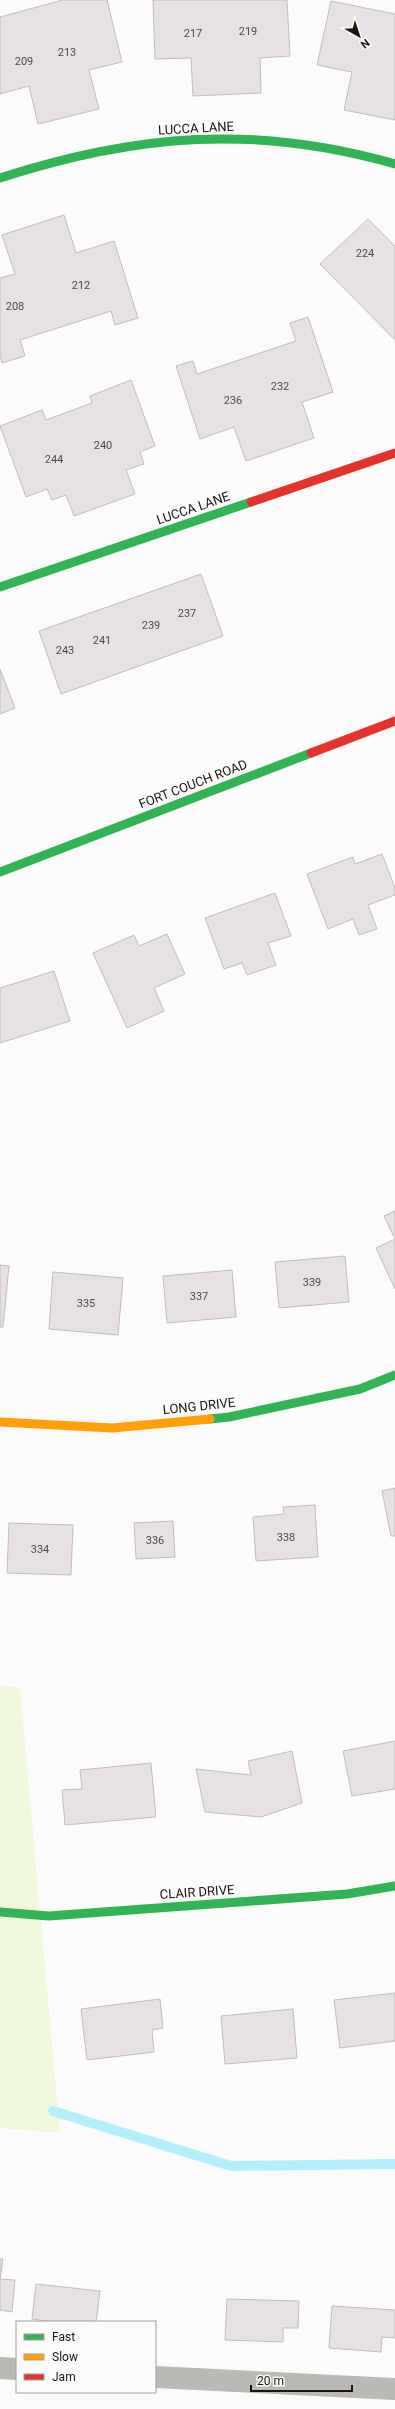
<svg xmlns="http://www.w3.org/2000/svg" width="395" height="2409" font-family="Roboto,sans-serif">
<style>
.green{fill:#eff8dd}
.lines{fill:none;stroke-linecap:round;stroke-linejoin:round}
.stream{stroke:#b4f0fb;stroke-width:10}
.building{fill:#e7e1e5;stroke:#c1bcc0}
.street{stroke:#bab9b5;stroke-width:22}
.fast{stroke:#30b455;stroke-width:9}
.slow{stroke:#ff9f0a;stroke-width:9}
.jam{stroke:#e5322d;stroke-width:9}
.labels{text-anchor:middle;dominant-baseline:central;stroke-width:3.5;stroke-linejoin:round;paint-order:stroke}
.number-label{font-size:11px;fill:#4f4842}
.street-label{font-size:13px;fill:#1c150c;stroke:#fbfbfb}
</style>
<rect width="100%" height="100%" fill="#fbfbfb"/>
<path class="green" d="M0,1685L20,1688L60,2133L0,2128Z"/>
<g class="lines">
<path class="stream" d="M53,2111L231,2166L395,2164"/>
</g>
<path class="building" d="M63,0H107L122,62L89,70L99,109L38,124L29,86L0,94V17Z
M153,0H287L290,56L260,58L261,93L193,96L191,58L155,59Z
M331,1L395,14V120L344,110L352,72L317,65Z
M64,215L76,253L114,241L138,318L115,325L111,311L20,340L25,356L2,363L0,355V278L15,274L2,235Z
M368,219L395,246V340L320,264Z
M308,317L333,392L302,402L314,438L246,461L234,427L200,439L176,366L193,361L197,374L296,341L290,323Z
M131,380L155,446L140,452L144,464L126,470L135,494L74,516L66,495L52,500L47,489L26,497L0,426L42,410L46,420L92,403L90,396Z
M201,574L223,636L61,694L39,631Z
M0,669L15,708L0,714Z
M382,854L395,888V895L368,905L377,929L359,935L353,919L328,929L307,874L353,857L355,864Z
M275,893L291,936L268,943L276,965L247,975L242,963L224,969L205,918Z
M167,934L185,974L154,988L164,1011L127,1028L93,953L134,935L139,946Z
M54,971L70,1021L0,1043V988Z
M395,1211V1289L376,1248L395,1239L384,1216Z
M345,1256L349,1302L279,1308L275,1262Z
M0,1265L9,1266L3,1327H0Z
M232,1270L236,1317L167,1323L163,1276Z
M53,1272L123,1278L118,1335L49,1329Z
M395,1488V1536H391L382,1491Z
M315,1505L318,1557L256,1561L253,1517L284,1514L283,1507Z
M173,1521L175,1557L136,1559L134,1523Z
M9,1523L73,1525L71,1575L7,1573Z
M395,1741V1789L352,1796L343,1751Z
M292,1751L302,1803L261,1817L205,1812L196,1769L251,1775L248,1761Z
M151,1763L156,1817L65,1825L62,1790L82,1789L80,1770Z
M395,1993V2041L340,2048L334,2000Z
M160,1999L163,2028L152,2030L154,2052L87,2060L81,2009Z
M293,2009L297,2058L225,2064L221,2016Z
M0,2259H3L0,2279L15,2280L12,2312L0,2310Z
M36,2284L100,2291L96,2322H52L32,2319Z
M227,2299L299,2301L298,2328H283V2342L225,2340Z
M332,2306L395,2310V2338L382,2337L381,2352L329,2348Z"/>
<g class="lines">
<path class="street" d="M0,2368L17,2369
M155,2377L395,2389"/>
<path class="fast" d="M0,178C136,134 256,124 395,164
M0,587L251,502
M0,872L311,753
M210,1419L229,1417L360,1389L395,1375
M0,1912L49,1916L347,1894L395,1886"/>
<path class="slow" d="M0,1422L112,1428L210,1419"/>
<path class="jam" d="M251,502L395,453
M311,753L395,721"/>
</g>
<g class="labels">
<g class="number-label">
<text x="248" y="31">219</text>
<text x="193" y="33">217</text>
<text x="67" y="52">213</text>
<text x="24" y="61">209</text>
<text x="365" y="253">224</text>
<text x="81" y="285">212</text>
<text x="15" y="306">208</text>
<text x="280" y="386">232</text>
<text x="233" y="400">236</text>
<text x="103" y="445">240</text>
<text x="54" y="459">244</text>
<text x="187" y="613">237</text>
<text x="151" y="625">239</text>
<text x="102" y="640">241</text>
<text x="65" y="650">243</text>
<text x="312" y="1282">339</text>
<text x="199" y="1296">337</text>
<text x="86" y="1303">335</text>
<text x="286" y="1537">338</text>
<text x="155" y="1540">336</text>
<text x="40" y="1549">334</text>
</g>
<g class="street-label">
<text transform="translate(196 128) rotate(-3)">LUCCA LANE</text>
<text transform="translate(193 508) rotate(-19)">LUCCA LANE</text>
<text transform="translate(193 784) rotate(-21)">FORT COUCH ROAD</text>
<text transform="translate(199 1406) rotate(-6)">LONG DRIVE</text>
<text transform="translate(197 1892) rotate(-4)">CLAIR DRIVE</text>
</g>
</g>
<rect x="16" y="2321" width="140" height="72" fill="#fbfbfb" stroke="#a29f9b"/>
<rect x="24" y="2334" width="20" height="6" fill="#30b455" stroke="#a29f9b"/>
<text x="52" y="2341" font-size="12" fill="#1c150c">Fast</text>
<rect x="24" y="2354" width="20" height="6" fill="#ff9f0a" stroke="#a29f9b"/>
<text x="52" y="2361" font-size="12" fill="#1c150c">Slow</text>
<rect x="24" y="2374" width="20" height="6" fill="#e5322d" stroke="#a29f9b"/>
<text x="52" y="2381" font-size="12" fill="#1c150c">Jam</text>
<g transform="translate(359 36) rotate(141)" stroke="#fbfbfb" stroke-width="3" paint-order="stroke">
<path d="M0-3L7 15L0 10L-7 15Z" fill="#1c150c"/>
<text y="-6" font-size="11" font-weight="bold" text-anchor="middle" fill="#1c150c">N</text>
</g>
<path d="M251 2385v6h101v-6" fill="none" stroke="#1c150c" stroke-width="2"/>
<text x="257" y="2385" font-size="12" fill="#1c150c" stroke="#fbfbfb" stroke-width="3" paint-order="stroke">20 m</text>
</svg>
